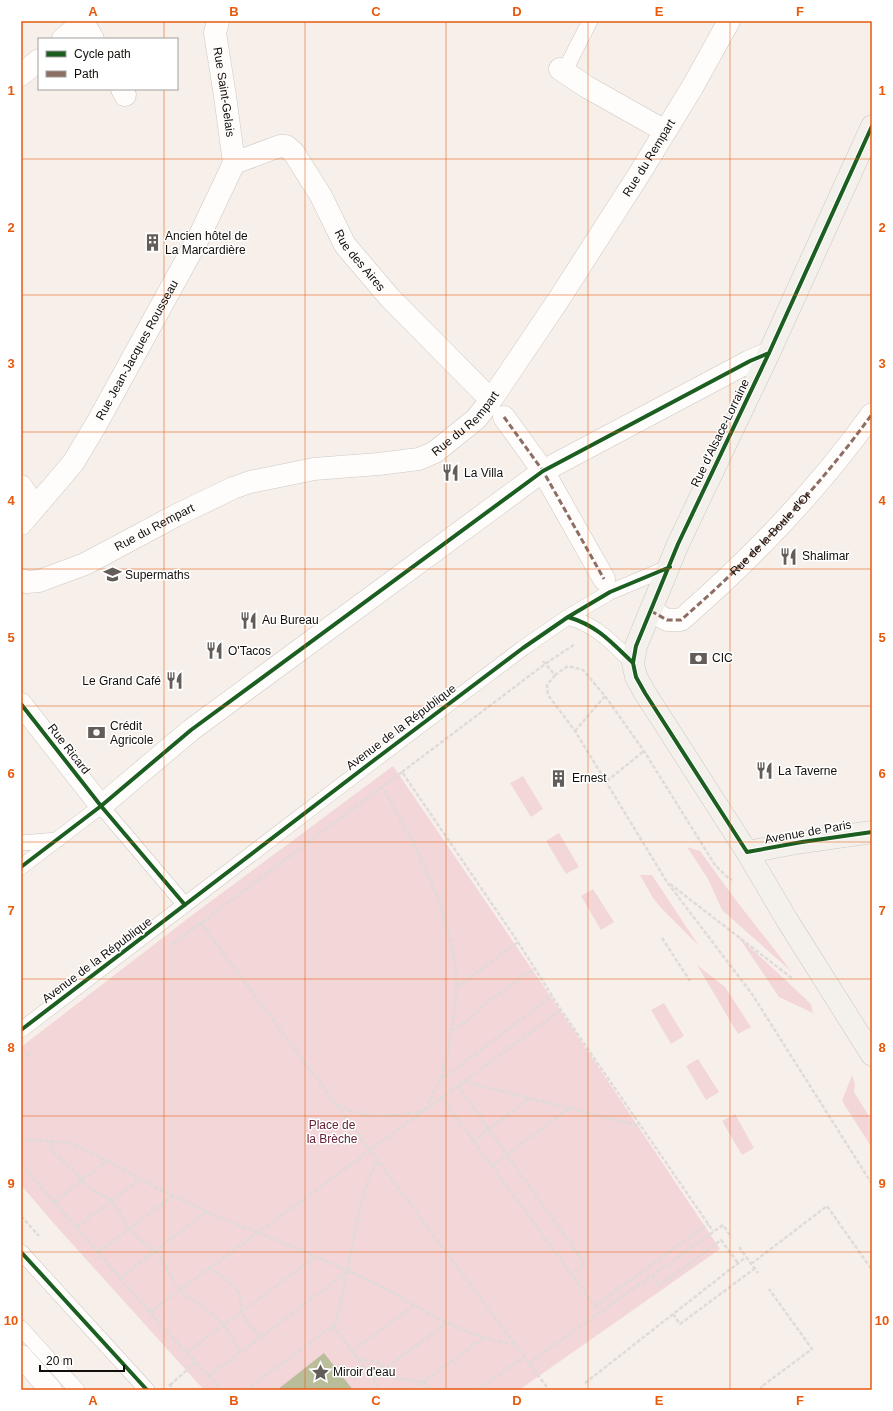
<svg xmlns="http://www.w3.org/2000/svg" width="893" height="1411" font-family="Helvetica,sans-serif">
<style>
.green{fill:#f3d6d8}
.water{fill:#b9bd99}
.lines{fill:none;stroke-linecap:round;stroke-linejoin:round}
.lane-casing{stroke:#cdc7c3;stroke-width:16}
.street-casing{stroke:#cdc7c3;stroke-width:23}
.secondary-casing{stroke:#cdc7c3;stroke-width:23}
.path{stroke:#dedbd9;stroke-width:2.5;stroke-dasharray:4 2;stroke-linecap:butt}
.lane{stroke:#fefdfc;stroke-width:15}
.street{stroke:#fefdfc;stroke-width:22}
.secondary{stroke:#f4f1ed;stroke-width:22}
.quiet{stroke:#8d6e63;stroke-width:3;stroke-dasharray:6 3;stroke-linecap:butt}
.cycleway-casing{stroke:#fff;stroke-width:6}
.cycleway{stroke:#1b5e20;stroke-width:4}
.grid{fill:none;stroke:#e8590c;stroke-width:1;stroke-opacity:0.55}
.labels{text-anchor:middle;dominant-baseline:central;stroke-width:3;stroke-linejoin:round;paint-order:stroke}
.street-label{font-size:12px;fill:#130e0b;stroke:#fff}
.poi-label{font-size:12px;fill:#130e0b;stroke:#fff;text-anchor:start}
.park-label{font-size:12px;fill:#642236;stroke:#fff}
.neatline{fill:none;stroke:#e8590c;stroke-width:1.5}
.grid-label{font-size:13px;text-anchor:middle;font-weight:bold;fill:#e8590c}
</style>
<rect width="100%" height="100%" fill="#f7f0ea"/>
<path class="green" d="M393,766L579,1038L720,1249L519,1390H204L57,1227L21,1185V1047L195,913Z
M523,776L543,809L531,817L510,783Z
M559,833L579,867L566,874L546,841Z
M687,847L700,851L735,899L792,972L722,910L708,879Z
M640,875H652L699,946L662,909L653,898Z
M593,889L614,922L601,930L581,896Z
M738,936L811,1004L813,1013L779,997Z
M697,965L725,987L751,1027L738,1034Z
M664,1003L684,1036L671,1044L651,1010Z
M698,1059L719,1092L706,1100L686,1066Z
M852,1075L855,1084L854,1092L872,1121V1148L842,1101Z
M735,1114L754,1148L742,1155L722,1121Z"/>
<path class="water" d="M324,1353L353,1390H277Z"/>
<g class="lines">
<defs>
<path id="lane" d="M564,72L590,21
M568,617L610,592L670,567
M21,843L57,840
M21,867L101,806L185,905
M21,1030L373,761L523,648L568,617C598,626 611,642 633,663
M21,1252L147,1390
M21,1328L77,1390"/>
<g id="street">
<path id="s1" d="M218,21L215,33L225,96L234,163"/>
<path d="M83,22L93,39"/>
<path d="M63,39L83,22L82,21"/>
<path d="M560,69L587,87L665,131"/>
<path d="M21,75L39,60"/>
<path d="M122,89L125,95"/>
<path id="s2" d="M234,163L280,146H286L294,153L321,196L345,245L390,298L491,400"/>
<path d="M504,417L543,471L604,579"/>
<path d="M21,486L35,506"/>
<path id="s3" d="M21,524L73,463L97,423L199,237L234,163"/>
<path id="s4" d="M21,580L27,582L39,581L85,564L175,516L233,488L250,482L314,469L378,464L419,459L435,452L476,419L491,400L559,299L638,176L693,86L729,21"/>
<path id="s5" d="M651,611L667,620H681C750,560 819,488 872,414"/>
<path d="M21,704L101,806L191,730L543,471L750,361L769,353"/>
<path d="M21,1356L51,1390"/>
</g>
<path id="secondary" d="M872,126L769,353L678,544L636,646L633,663L636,677L645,693L747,852L787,920L872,1055
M747,852L802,842L872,832"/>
</defs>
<use href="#lane" class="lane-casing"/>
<use href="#street" class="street-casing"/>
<use href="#secondary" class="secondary-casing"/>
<path class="path" d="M543,661L555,675L568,666L583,670L605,696L644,751L715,865L726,876L732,880
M555,675L547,685L548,695L575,731L667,882L752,994L872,1184
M575,731L605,696
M402,772L545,664L575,644
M607,781L644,751
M670,884L793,979
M200,922L549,1390
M662,938L690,981
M173,944L402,772L518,942L561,1010L713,1231
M456,988L518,942
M452,1031L475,1015L482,1006L535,968
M21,1059L32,1051
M441,1080L552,996
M465,1082L640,1126
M458,1086L585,1264L571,1274
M442,1098L600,1313
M337,1105C344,1108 351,1111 358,1113C378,1118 404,1115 424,1111C429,1102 434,1093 438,1084C445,1071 449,1047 451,1032C455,1010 458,987 455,965C446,901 414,842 382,787
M21,1140L52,1141L68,1143L86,1150L165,1192L212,1214L315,1256L379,1285L441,1320L474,1334L501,1342L515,1344
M52,1141L51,1149L56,1155L70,1167L89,1188L108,1198L119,1211L125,1223L135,1235L160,1256L176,1285L185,1295L206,1309L224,1324L240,1352
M473,1141L530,1098
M21,1164L167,1332L222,1390
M492,1166L569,1108
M54,1202L107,1161
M21,1216L39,1236
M77,1227L140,1179
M739,1247L758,1273
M98,1252L173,1196
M751,1264L827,1206L872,1270
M210,1268C218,1274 235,1286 239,1293C241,1296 240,1302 241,1306C242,1319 251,1329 263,1336
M652,1275L659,1286L721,1240L738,1263
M120,1278L207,1211
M595,1306L708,1224
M150,1312L561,1010
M673,1314L680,1324L754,1269
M333,1326L381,1390
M352,1351L415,1305
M187,1352L315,1257
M358,1360H369L378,1362L396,1378L423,1382L426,1384L429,1390
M529,1363L723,1225L731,1237
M209,1376L347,1272
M372,1378L447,1323
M585,1383L746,1257
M169,1384L174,1390
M170,1385L196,1362
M245,1390L335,1325C341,1301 347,1276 351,1252C358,1221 361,1188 378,1160
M412,1390L484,1338
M469,1390L480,1388
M479,1390L480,1388L524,1357
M763,1390L761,1387L812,1349L769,1289"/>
<use href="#lane" class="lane"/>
<use href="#street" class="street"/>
<use href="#secondary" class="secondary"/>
<path class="quiet" d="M504,417L543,471L604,579
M651,611L667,620H681C750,560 819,488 872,414"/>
<defs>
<path id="cycleway" d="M872,126L769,353L678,544L636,646L633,663L636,677L645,693L747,852L802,842L872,832
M568,617L610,592L670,567
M21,704L101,806L185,905
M21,867L101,806L191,730L543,471L750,361L769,353
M21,1030L373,761L523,648L568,617C598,626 611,642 633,663
M21,1252L147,1390"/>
</defs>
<use href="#cycleway" class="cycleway-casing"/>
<use href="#cycleway" class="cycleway"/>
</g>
<path class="grid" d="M164,21V39M305,21V1390M446,21V1390M588,21V1390M730,21V1390M164,89V1390M21,159H872M21,295H872M21,432H872M21,569H872M21,706H872M21,842H872M21,979H872M21,1116H872M21,1252H872"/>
<defs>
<symbol id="building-bare" viewBox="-9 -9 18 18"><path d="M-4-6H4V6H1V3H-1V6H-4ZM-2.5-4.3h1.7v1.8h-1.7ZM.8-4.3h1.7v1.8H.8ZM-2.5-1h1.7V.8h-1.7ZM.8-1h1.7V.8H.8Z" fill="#635d59" stroke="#fff" stroke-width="2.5" paint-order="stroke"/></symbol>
<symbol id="restaurant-bare" viewBox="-9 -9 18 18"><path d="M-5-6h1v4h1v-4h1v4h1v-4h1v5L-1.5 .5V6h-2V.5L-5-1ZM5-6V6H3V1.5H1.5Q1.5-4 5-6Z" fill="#635d59" stroke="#fff" stroke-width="2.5" paint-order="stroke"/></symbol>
<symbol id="school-bare" viewBox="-9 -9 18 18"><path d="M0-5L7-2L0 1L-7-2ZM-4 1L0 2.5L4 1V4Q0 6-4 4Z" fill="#635d59" stroke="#fff" stroke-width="2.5" paint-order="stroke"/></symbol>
<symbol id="bank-bare" viewBox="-9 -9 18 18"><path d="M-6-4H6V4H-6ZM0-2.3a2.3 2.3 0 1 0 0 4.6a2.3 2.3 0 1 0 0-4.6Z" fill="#635d59" stroke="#fff" stroke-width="2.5" paint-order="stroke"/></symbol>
<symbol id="sight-bare" viewBox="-9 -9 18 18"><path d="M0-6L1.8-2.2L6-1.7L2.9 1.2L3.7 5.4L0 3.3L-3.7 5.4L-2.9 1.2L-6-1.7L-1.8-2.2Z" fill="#635d59" stroke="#fff" stroke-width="2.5" paint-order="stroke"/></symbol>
</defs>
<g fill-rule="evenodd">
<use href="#building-bare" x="140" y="230" width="25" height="25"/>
<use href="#restaurant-bare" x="438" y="460" width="25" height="25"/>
<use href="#restaurant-bare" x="776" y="544" width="25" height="25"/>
<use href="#school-bare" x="100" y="562" width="25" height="25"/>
<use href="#restaurant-bare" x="236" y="608" width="25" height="25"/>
<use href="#restaurant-bare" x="202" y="638" width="25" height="25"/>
<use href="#bank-bare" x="686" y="646" width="25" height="25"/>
<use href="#restaurant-bare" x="162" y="668" width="25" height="25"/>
<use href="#bank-bare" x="84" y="720" width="25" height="25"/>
<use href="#restaurant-bare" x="752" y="758" width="25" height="25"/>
<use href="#building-bare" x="546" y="766" width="25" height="25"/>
<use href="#sight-bare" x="308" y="1360" width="25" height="25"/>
</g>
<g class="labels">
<g class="street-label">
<text stroke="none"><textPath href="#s1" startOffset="72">Rue Saint-Gelais</textPath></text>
<text stroke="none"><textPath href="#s4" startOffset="806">Rue du Rempart</textPath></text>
<text stroke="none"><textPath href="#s2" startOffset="192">Rue des Aires</textPath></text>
<text stroke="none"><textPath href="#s3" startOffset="210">Rue Jean-Jacques Rousseau</textPath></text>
<text stroke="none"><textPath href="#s4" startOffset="482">Rue du Rempart</textPath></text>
<text transform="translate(720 433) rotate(-64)">Rue d'Alsace-Lorraine</text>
<text stroke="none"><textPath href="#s4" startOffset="146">Rue du Rempart</textPath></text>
<text stroke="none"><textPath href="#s5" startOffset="157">Rue de la Boule d'Or</textPath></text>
<text transform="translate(401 727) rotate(-37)">Avenue de la République</text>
<text transform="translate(69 749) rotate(52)">Rue Ricard</text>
<text transform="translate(808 832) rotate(-10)">Avenue de Paris</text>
<text transform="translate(97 960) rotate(-37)">Avenue de la République</text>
</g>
<g class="poi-label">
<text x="165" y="236">Ancien hôtel de<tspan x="165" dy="14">La Marcardière</tspan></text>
<text x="464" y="473">La Villa</text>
<text x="802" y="556">Shalimar</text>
<text x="125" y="575">Supermaths</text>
<text x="262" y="620">Au Bureau</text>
<text x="228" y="651">O'Tacos</text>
<text x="712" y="658">CIC</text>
<text x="161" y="681" text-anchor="end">Le Grand Café</text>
<text x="110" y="726">Crédit<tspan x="110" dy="14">Agricole</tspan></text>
<text x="778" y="771">La Taverne</text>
<text x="572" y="778">Ernest</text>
<text x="333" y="1372">Miroir d'eau</text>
</g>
<g class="park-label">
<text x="332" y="1125">Place de<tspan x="332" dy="14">la Brèche</tspan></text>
</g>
</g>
<rect width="893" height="1411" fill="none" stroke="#ffffff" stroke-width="44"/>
<rect x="38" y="38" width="140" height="52" fill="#ffffff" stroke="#a19f9d"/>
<rect x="46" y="51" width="20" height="6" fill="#1b5e20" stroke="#a19f9d"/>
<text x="74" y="58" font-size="12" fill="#130e0b">Cycle path</text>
<rect x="46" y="71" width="20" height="6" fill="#8d6e63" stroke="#a19f9d"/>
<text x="74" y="78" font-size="12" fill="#130e0b">Path</text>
<path d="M40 1365v6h84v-6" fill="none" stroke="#130e0b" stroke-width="2"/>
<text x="46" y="1365" font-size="12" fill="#130e0b" stroke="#ffffff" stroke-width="3" paint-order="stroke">20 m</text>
<rect x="22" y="22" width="849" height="1367" class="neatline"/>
<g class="grid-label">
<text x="93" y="16">A</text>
<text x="234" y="16">B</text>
<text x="376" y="16">C</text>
<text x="517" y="16">D</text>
<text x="659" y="16">E</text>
<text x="800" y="16">F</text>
<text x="11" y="95">1</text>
<text x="882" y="95">1</text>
<text x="11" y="232">2</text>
<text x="882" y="232">2</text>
<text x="11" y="368">3</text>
<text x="882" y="368">3</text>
<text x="11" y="505">4</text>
<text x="882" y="505">4</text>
<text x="11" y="642">5</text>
<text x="882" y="642">5</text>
<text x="11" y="778">6</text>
<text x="882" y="778">6</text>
<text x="11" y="915">7</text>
<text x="882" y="915">7</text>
<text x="11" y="1052">8</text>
<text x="882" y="1052">8</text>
<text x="11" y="1188">9</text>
<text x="882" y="1188">9</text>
<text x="11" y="1325">10</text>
<text x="882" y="1325">10</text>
<text x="93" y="1405">A</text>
<text x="234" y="1405">B</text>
<text x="376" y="1405">C</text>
<text x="517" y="1405">D</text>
<text x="659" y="1405">E</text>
<text x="800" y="1405">F</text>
</g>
</svg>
